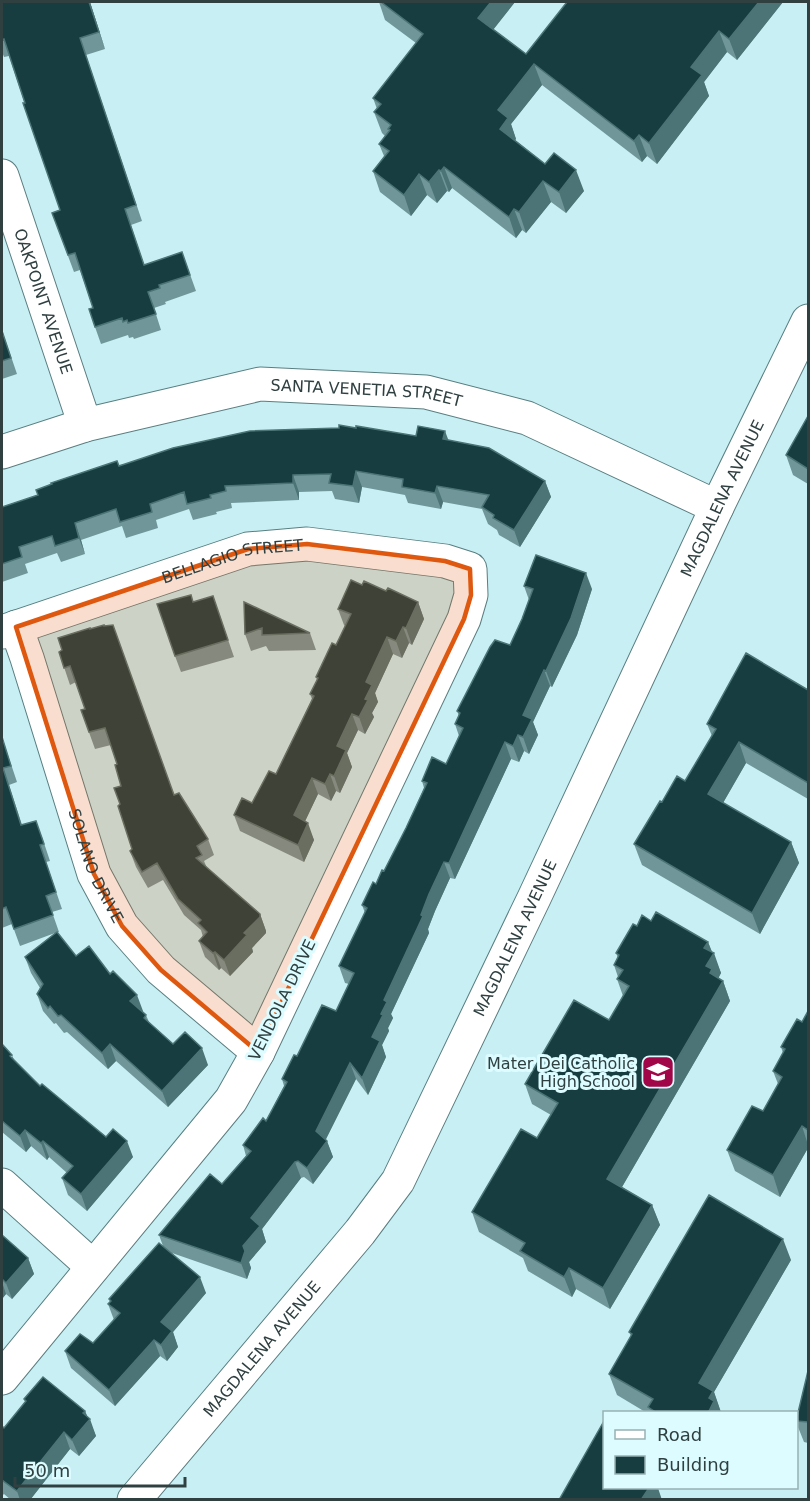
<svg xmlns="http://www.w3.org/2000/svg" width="810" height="1501" font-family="'DejaVu Sans',sans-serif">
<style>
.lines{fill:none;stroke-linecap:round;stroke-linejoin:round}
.minor-casing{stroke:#597e81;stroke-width:35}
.minor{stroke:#fff;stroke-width:33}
.wall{fill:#70969a}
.shaded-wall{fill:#4c7376}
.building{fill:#173d40;stroke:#4c7376;stroke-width:1.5}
.marked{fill:#df580f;fill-opacity:0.2;stroke:#df580f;stroke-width:4.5;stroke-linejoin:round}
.labels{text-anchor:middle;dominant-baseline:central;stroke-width:6;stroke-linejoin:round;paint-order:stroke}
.street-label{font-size:16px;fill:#304041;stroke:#dcfcff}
.poi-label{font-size:16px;fill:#304041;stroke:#dcfcff;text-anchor:end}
</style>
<rect width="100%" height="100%" fill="#c8f0f4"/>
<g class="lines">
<defs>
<g id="minor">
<path id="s1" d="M2,176L85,425"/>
<path id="s2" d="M2,452L85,425L260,384L426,392L527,418L717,507"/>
<path id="s3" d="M16,627L27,658L94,874L122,926L161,970L258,1052"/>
<path id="s4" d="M2,632L248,549L307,544L445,561L470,569L471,595L464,619L258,1052L231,1100L2,1378"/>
<path d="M2,1185L93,1267"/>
<path id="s5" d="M134,1500L360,1232L398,1181L535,896L717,507L808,321"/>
</g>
</defs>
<use href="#minor" class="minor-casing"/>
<use href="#minor" class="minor"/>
</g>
<path class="wall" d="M2,2H90L105,49L86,55L142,221L131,225L144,265L182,252L196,291L165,302L166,304L154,308L161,330L134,339L133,337L129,338L128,335L101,344L95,327L93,308L80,270L74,272L52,213L60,210L9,56L4,57L2,52Z
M379,2H515L493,29L526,54L783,2L737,60L727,52L704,82L709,96L657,164L647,156L642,162L542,85L511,124L516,139L515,140L545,164L584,191L566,213L551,202L526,233L522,230L516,238L452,188L449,192L447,191L437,203L427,195L411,216L380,192L373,171L384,156L379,144L385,136L382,133L374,112L377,109L373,98L416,43L385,20Z
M2,330L17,374L2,379Z
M808,416V484L793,475L786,455Z
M416,436L448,440L545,481L551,497L520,547L499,535L497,530L488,524L482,509L443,502L441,509L408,503L405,495L362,487L359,503L335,499L332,491L299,492V500L231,503L232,508L216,512L217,514L193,520L189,509L156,520L158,528L126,538L122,526L81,540L85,554L61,562L57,553L25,564L28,573L2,582V507L38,495L119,465Z
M362,585L386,591L418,602L424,619L412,645L409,643L402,658L393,654L375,693L378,702L372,713L374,717L365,734L358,730L347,753L352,767L340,793L336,791L331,801L318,794L305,821L314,840L304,862L240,831L234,815L252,803L276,774L312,699L310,694L317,680L316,677L336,645L345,626L344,625L338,609Z
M524,586L592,589L577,635L552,687L550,686L533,722L538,735L529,754L524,751L519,762L511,759L455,879L450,878L435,911L428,929L429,933L391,1014L393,1018L388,1028L389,1031L382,1045L386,1057L368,1095L356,1079L326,1139L333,1157L313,1184L304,1177L301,1178L262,1229L266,1242L249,1262L251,1268L247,1279L172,1253L206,1293L173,1332L178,1347L167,1361L160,1356L115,1406L71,1368L65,1351L93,1343L114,1320L108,1304L110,1301L109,1299L163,1246L159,1235L222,1184L246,1156L243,1145L266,1121L284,1086L282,1079L297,1056L336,1011L349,984L345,983L339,966L365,913L362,905L384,871L406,828L424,788L422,781L446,764L459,736L455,724L459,716L457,711L510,645L522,619L529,600Z
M213,596L234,657L181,672L175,656L193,602Z
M244,602L310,633L316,650L269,651L266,646L251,651L245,634Z
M90,629L174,794L208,839L214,855L204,861L207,868L260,914L266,931V933L252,948L253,952L230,976L221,968L219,970L205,957L199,941L203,937L201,930L184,915L163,880L148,888L136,867L130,851L132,849L120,804L121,786L117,764L111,745L95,749L81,710L85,709L76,682L70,685L59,652L62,650Z
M808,690V799L746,763L723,803L791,842L799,863L760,934L642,865L634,844L662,802L685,781L712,736L707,724Z
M2,737L17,782L9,785L22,825L42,837L50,861L46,862L62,909L52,912L59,932H57L76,956L110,974L146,1015L149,1022L173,1044L208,1065L168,1107L116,1061L108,1069L67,1032L64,1033L56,1023L54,1024L43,1011L37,994L40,988L31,973L25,957L55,933L20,946L12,924L2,928Z
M651,921L708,942L721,973L718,978L723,981L730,1001L622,1187L652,1205L660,1225L610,1309L576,1289L572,1297L528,1271L523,1258L479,1232L472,1212L537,1138L551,1115L532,1104L525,1084L609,1020L623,996L617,979L618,977L614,965L618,958L616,953L637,926Z
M808,1011V1148L780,1197L735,1171L727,1150L763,1111L778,1084L773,1071L783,1053L781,1047L802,1022Z
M12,1055L14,1060L40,1086L133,1157L87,1211L68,1195L62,1178L67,1173L49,1157L47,1160L31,1146L26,1152L2,1132V1121Z
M2,1235L28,1258L34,1274L12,1299L6,1294L2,1299Z
M791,1260L714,1392L721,1413H647L617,1395L609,1374L631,1336L629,1332Z
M808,1371V1443L804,1442L796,1422Z
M24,1399L85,1411L96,1436L79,1456L70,1449L30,1500H11L4,1494L2,1496V1426L4,1428L25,1402Z"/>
<path class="shaded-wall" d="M89,2H90L105,49L99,32Z
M491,2H515L486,39L478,18Z
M759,2H783L737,60L729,39Z
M719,31L727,52L704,82L709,96L657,164L649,143L691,67Z
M534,64L542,85L511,124L516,139L507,150L500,129L498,110Z
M639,135L647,156L642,162L634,141Z
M444,167L452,188L449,192L441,171Z
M439,170L447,191L437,203L429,182Z
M576,170L584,191L566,213L559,192Z
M419,174L427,195L411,216L404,195Z
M543,181L551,202L526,233L519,212Z
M514,209L522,230L516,238L509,217Z
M445,431L451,447L443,439Z
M356,471L362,487L359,503L353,486Z
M293,475L299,492V500L293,483Z
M545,481L551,497L520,547L514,530Z
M437,486L443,502L441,509L435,493Z
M75,523L81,540L85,554L79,538Z
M586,573L592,589L577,635L552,687L546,671Z
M418,602L424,619L412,645L406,628Z
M403,627L409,643L402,658L396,641Z
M387,637L393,654L375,693L378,702L372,713L374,717L365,734L359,717L365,699L366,682Z
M544,670L550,686L533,722L538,735L529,754L523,737V715Z
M352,714L358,730L347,753L352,767L340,793L334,776L337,746Z
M518,735L524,751L519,762L513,746Z
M505,742L511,759L455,879L449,863Z
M739,742L746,763L716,815L708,794Z
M330,774L336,791L331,801L325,784Z
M312,778L318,794L300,832L294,815Z
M308,823L314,840L304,862L298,845Z
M791,842L799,863L760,934L752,913Z
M444,862L450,878L435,911L428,929L429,933L391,1014L393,1018L388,1028L389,1031L382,1045L386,1057L368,1095L362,1078L372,1037L381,1014L384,1000L421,915L429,894Z
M260,914L266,931V933L252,948L253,952L230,976L224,960Z
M708,942L713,955L714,953L721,973L717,981H723L730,1001L615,1199L607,1179L706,966L704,948Z
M215,952L221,968L219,970L213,953Z
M137,995L143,1011L136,1018L130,1001Z
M110,1044L116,1061L108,1069L102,1053Z
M202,1048L208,1065L168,1107L162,1091Z
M350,1063L356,1079L322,1147L316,1131Z
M802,1126L808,1145V1148L780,1197L773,1175Z
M25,1130L31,1146L26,1152L20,1136Z
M43,1141L49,1157L47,1160L41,1143Z
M127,1141L133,1157L87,1211L81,1194Z
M327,1141L333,1157L313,1184L307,1168Z
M295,1162L301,1178L262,1229L266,1242L249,1262L251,1268L247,1279L241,1263L243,1246L251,1218Z
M652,1205L660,1225L610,1309L603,1288Z
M783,1239L791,1260L714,1392L721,1412L708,1413L699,1383Z
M28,1258L34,1274L12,1299L6,1283Z
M569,1268L576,1289L572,1297L564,1277Z
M200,1277L206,1293L173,1332L178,1347L167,1361L161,1345V1322Z
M2,1282L6,1294L2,1299Z
M154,1340L160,1356L115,1406L109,1390Z
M85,1411L89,1421L90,1419L96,1436L79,1456L72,1440L83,1413Z
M64,1432L70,1449L30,1500H20L17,1491Z
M649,1488H658L662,1500H641Z"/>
<path class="building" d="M2,2H89L99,32L80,38L136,205L125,209L144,265L182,252L190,275L159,285L160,288L148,292L156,314L128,323L127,320L123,322L122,318L95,327L89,309L93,308L75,253L68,255L52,213L60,210L23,103H25L4,39L2,40Z
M381,2H491L478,18L526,54L567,2H759L729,39L719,31L691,67L702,75L649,143L639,135L634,141L534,64L498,110L508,118L500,129L545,164L554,153L576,170L559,192L543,181L519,212L514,209L509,217L444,167L441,171L439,170L429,182L419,174L404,195L373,171L389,151L379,144L390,130L388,129L391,125L374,112L381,104L373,98L423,34Z
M2,331L11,358L2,361Z
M808,416V469L786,455Z
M339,425L356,428V426L416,436L418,426L445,431L443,439L489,448L545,481L514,530L493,518L494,515L482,507L489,495L437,486L435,493L402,487L403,479L356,471L353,486L329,483L331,474L293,475V483L225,486L226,491L210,495L211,498L187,504L184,492L150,504L152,512L120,522L116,509L75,523L79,538L55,546L52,536L19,547L22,557L2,564V507L38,495L36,490L52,484L51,483L117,461L119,466L173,448L250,431L339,428Z
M536,555L586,573L571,618L546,671L544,670L523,715L532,719L523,737L518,735L513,746L505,742L449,863L444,862L429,894L421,915L423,916L384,1000L387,1002L381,1014L383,1015L372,1037L380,1041L362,1078L350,1063L316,1131L327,1141L307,1168L298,1161L295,1162L251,1218L260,1226L243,1246L245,1251L241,1263L159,1235L210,1174L222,1184L251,1151L243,1145L263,1118L266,1121L287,1082L282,1079L294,1055L297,1056L322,1005L336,1011L354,973L339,966L367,908L362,905L373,882L376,884L382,870L384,871L406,828L427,783L422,781L432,757L446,764L463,728L455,724L460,713L457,711L490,647L495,640L510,645L522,619L533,589L524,586Z
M351,580L362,585L364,581L386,591L388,588L418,602L406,628L403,627L396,641L387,637L366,682L372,685L365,699L368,700L359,717L352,714L337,746L346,750L334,776L330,774L325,784L312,778L294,815L308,823L298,845L234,815L242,798L252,803L269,771L276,774L314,696L310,694L318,678L316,677L332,643L336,645L351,614L338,609Z
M191,595L193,602L213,596L228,640L175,656L157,604Z
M244,602L310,633L262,635V628L245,634Z
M104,625V626L113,625L174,795L179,793L208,839L197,846L202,855L196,858L260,914V917L244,933L247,935L224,960L215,952L213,953L199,941L207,932L198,923L201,920L178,899L157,863L142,872L130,851L132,849L118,806L120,804L114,788L121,786L115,765L117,764L105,728L89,732L81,710L85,709L70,666L64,668L59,652L62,650L58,638L90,628V629Z
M746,653L808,690V783L739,742L708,794L791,842L752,913L634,844L660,801L662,802L677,776L685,781L716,729L707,724Z
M2,737L11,766L3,768L21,825L36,821L44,844L40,845L56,892L46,896L53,915L14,929L6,907L2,909Z
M656,912L708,942L704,948L714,953L706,966L712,969L710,973L723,981L607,1179L652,1205L603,1288L569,1268L564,1277L520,1251L525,1243L472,1212L521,1129L537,1138L558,1103L525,1084L574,1000L609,1020L629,986L617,979L623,970L614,965L619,955L616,953L633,924L637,926L642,915L651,921Z
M57,932L76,956L89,946L110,974L113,971L137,995L130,1001L146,1015L144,1018L173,1044L185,1032L202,1048L162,1091L110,1044L102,1053L61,1015L58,1016L50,1006L48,1008L37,994L43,984L25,957Z
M808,1011V1130L802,1126L773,1175L727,1150L752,1106L763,1111L782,1077L773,1071L785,1049L781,1047L797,1019L802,1022Z
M2,1044L12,1055L10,1056L40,1086L42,1084L106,1137L113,1129L127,1141L81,1194L62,1178L73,1166L43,1141L41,1143L25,1130L20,1136L2,1121Z
M709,1195L783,1239L699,1383L713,1391L709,1398L714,1401L708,1413H657L648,1407L653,1399L609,1374L632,1334L629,1332Z
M2,1235L28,1258L6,1283L2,1279Z
M159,1243L200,1277L161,1322L172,1331L161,1345L154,1340L109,1390L65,1351L80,1334L93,1343L120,1313L108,1304L111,1301L109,1299Z
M808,1371V1422L796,1421Z
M43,1377L85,1411L83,1413L90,1419L72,1440L64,1432L17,1491L2,1480V1426L4,1428L26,1401L24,1399Z
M604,1421V1488H649L641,1500H559Z"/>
<path class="marked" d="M307,544L445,561L470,569L471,595L464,619L258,1052L161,970L122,926L94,874L16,627L248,549Z"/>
<defs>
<symbol id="school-square" viewBox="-11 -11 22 22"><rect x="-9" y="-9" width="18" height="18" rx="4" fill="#a10748" stroke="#dcfcff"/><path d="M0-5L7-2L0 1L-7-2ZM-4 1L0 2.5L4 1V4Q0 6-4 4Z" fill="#fff"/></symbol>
</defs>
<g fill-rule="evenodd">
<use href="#school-square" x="639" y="1053" width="38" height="38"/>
</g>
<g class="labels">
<g class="street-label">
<text stroke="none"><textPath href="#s1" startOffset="132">OAKPOINT AVENUE</textPath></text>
<text stroke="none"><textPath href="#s2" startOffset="374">SANTA VENETIA STREET</textPath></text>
<text stroke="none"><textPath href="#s5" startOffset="1170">MAGDALENA AVENUE</textPath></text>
<text stroke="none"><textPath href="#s4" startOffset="242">BELLAGIO STREET</textPath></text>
<text stroke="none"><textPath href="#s3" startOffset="252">SOLANO DRIVE</textPath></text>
<text stroke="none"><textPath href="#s5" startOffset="684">MAGDALENA AVENUE</textPath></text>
<text transform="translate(282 1000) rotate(-64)">VENDOLA DRIVE</text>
<text stroke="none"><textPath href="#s5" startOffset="198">MAGDALENA AVENUE</textPath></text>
</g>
<g class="poi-label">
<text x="635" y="1063">Mater Dei Catholic<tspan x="635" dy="18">High School</tspan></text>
</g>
</g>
<rect width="810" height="1501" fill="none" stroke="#304041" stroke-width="6"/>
<rect x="603" y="1411" width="195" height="78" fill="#dcfcff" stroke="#97b1b3" stroke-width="1.5"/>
<rect x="615" y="1430" width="30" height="9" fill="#ffffff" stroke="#97b1b3" stroke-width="1.5"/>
<text x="657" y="1441" font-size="18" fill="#304041">Road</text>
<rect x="615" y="1456" width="30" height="18" fill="#173d40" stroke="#97b1b3" stroke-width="1.5"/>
<text x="657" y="1471" font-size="18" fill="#304041">Building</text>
<path d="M15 1477v9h170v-9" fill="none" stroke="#304041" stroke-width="3"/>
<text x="24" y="1477" font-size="18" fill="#304041" stroke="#dcfcff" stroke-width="4.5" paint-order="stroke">50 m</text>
</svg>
